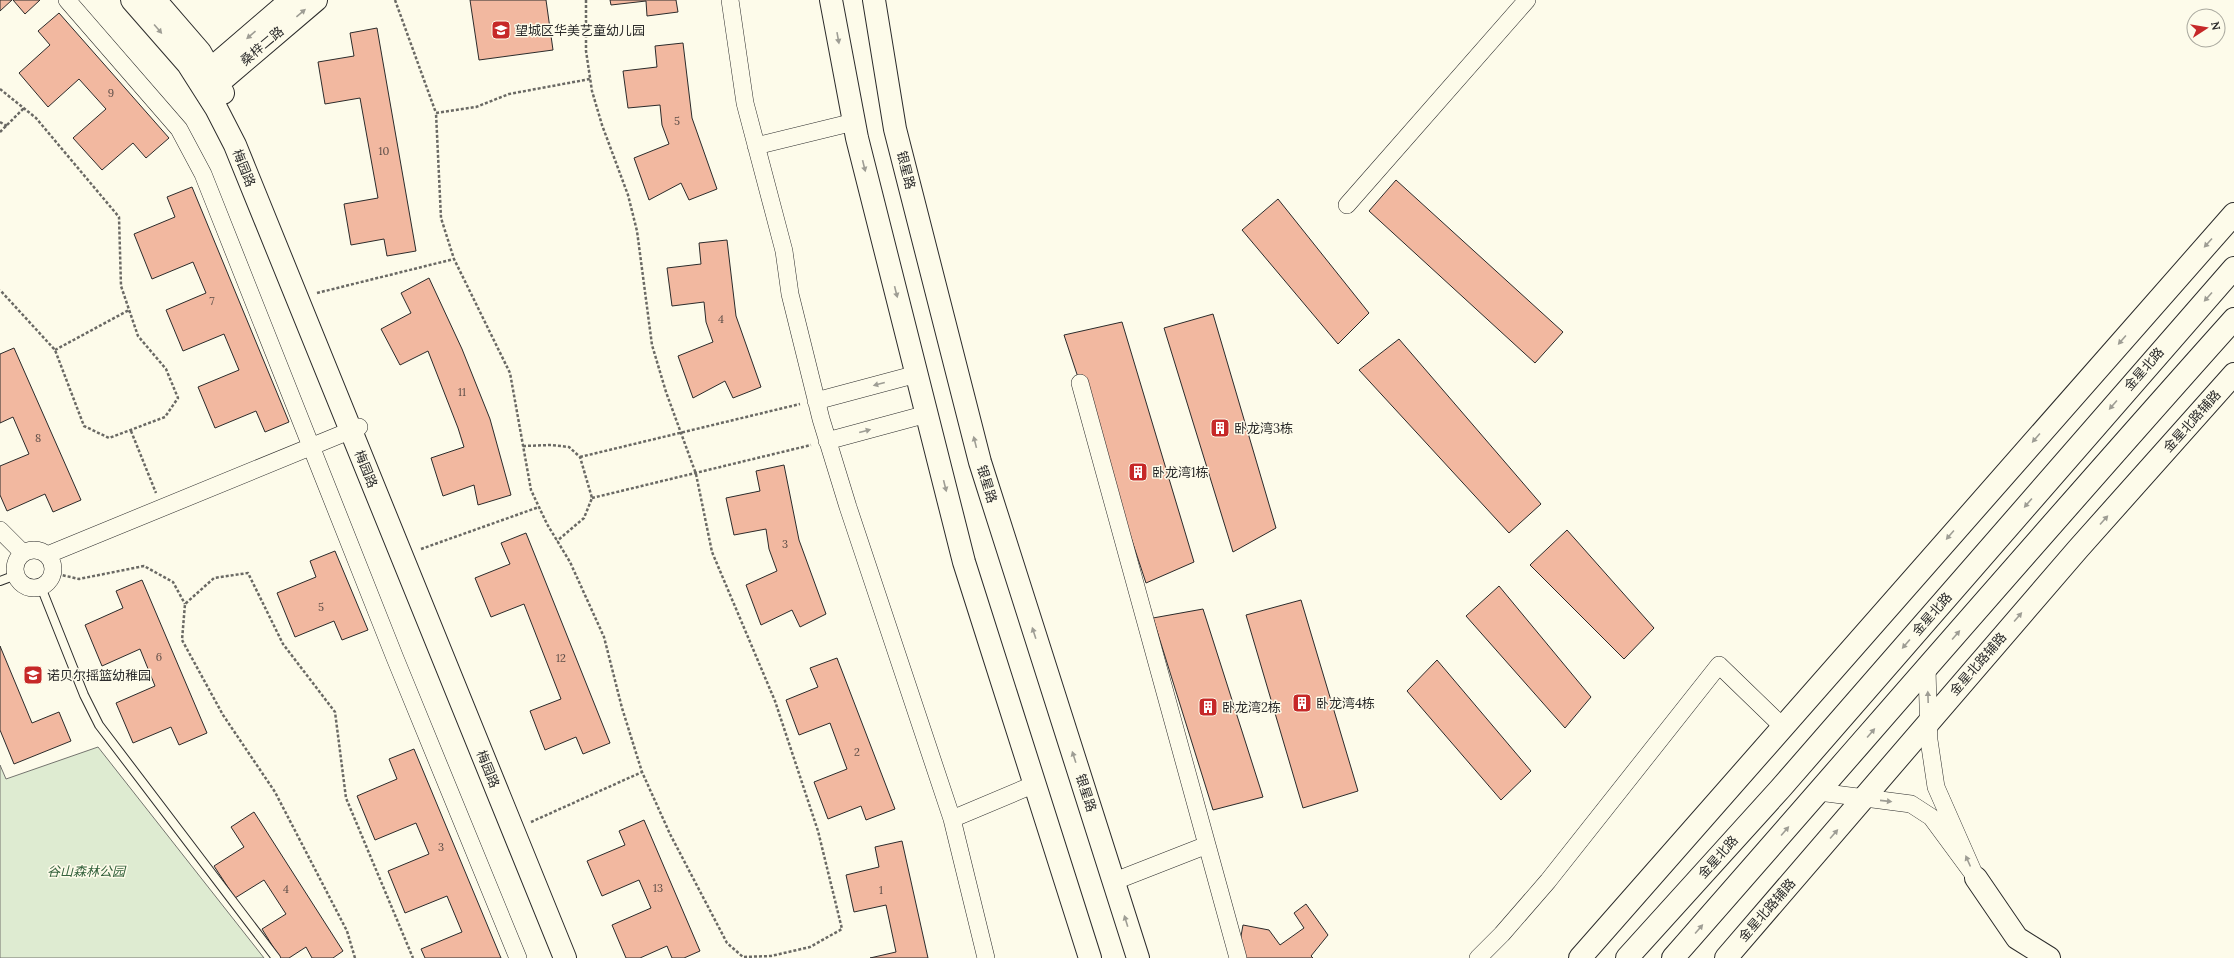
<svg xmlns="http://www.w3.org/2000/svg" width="2234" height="958" font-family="Lora,'Noto Sans SC',serif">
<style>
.green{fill:#deebd1;stroke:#74746e}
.building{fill:#f2b8a0;stroke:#2b2b2b}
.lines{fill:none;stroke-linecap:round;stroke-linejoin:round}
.lane-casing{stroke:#2b2b2b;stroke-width:10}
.street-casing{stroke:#2b2b2b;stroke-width:18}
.secondary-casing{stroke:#2b2b2b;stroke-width:24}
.primary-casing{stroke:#2b2b2b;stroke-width:24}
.path{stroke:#6a6964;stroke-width:2.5;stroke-dasharray:3 2;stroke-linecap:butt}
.lane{stroke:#fdfbea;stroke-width:8}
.street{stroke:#fdfbea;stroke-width:17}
.secondary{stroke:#fdfbea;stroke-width:22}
.primary{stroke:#fdfbea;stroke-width:22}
.oneway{fill:#9e9d94}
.labels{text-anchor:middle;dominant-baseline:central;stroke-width:3;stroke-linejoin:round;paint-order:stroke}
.number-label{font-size:11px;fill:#5d4e48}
.poi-label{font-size:13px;fill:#2b2b2b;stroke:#fdfbea;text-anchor:start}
.street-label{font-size:13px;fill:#2b2b2b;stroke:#fdfbea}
.park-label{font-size:13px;font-style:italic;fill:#34623c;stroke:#fdfbea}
</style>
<rect width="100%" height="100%" fill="#fdfbea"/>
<path class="green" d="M98,747L264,958H0V765L6,779Z"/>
<path class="building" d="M0,0H12L0,11Z
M13,0H40L25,14Z
M470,0H546L553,50L479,60Z
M610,0H676L678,12L647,16L646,1L611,5Z
M59,13L169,138L146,158L133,143L102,170L73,138L106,109L79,79L48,107L19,73L50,45L38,31Z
M377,28L416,251L387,256L384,239L351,245L344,204L378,198L360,98L325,104L318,62L354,56L350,33Z
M683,43L692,118L717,189L689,200L681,183L649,200L634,158L669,144L662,125L660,105L628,108L623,71L657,67L655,46Z
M1396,180L1563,332L1535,363L1369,211Z
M192,187L289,422L265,432L256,411L215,428L198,387L239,370L224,334L183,351L166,310L206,293L193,262L152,279L134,234L175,217L167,197Z
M1278,199L1369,313L1338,344L1242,230Z
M727,240L736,316L761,387L733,398L725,381L693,398L678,356L713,342L706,322L704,302L672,306L667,268L701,264L699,243Z
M429,278L462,349L490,419L511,495L478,505L474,485L443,496L431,458L464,447L458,428L428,351L400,365L381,329L411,313L401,293Z
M1213,314L1276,528L1233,552L1164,328Z
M1122,322L1194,562L1146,583L1064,335Z
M1399,339L1541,504L1509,533L1359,370Z
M14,348L81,500L53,512L45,494L7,511L0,495V466L29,454L13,417L0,423V354Z
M784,465L799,540L826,614L800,627L792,610L761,625L746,585L777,571L769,549L766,529L734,535L726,498L760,491L756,471Z
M1567,530L1654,628L1624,659L1530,565Z
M526,533L610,743L583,754L576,737L545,750L530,711L561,699L524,604L491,617L475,578L510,564L501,543Z
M335,551L368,630L342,640L334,621L295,637L277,593L316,577L310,561Z
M142,580L207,733L179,745L171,727L133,743L116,703L155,686L140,649L102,666L85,625L123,608L116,591Z
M1499,586L1591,697L1565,728L1466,616Z
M1301,600L1358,791L1303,808L1246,615Z
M1203,609L1263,797L1213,810L1153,618Z
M0,646L32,723L59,712L71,741L14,764L0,730Z
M837,658L895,809L866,820L861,806L828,819L814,782L847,769L830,723L799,735L786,700L818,687L810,668Z
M1437,660L1531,771L1501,800L1407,691Z
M414,749L501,958H425L421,949L462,932L447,896L405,913L388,871L429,854L416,823L375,840L357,796L397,779L389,759Z
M254,812L343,951L333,958H312L306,947L289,958H280L262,929L286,914L264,880L235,898L214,866L244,847L231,827Z
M644,820L700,951L684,958H672L667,946L640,958H626L612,925L651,908L639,880L602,896L587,861L625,845L619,831Z
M902,841L928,958H870L896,952L886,905L854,912L846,875L879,867L875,847Z
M1306,904L1328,935L1311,956L1313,958H1237L1243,925L1269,930L1280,945L1304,928L1294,913Z"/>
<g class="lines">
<defs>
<path id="lane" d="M0,581L16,575
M41,587L84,695L99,725L276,958"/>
<path id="street" d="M67,0L179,129L203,174L395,658L518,958
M730,0L745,103L784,251L790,294L821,419L848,507L952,819L986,958
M756,146L854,122
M1347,205L1527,0
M1080,383L1207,845
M816,401L917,374
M827,441L927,414
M0,530L23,553
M15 569a19 19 0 1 1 38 0a19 19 0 1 1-38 0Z
M47,555L359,427
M1819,792L1911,804L1931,817L1976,878L1936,787L1929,740L1927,669
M952,819L1035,784
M1115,881L1207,845L1238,958
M1478,958L1502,934L1548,881L1719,665L1783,727"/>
<path id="secondary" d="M132,0L188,64L216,108L235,145L565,958
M155,0L200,52L223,93
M199,79L291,0
M208,92L316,0
M1976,878L2017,938L2049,958
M1580,958L2234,214
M1726,958L2078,549L2234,374"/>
<path id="primary" d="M831,0L857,138L964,562L1090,958
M874,0L895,129L980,462L1138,958
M1627,958L1780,789L2234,268
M1673,958C1860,745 2045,530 2234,319"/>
</defs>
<use href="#lane" class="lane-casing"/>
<use href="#street" class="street-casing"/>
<use href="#secondary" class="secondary-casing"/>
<use href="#primary" class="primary-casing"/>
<path class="path" d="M395,0L436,113
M586,0V51L592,91L602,125L628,195L637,231L652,345L666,392L696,474L712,552L775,701L818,831L842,929L810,947L771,956L743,957L727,943L670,834L642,772L622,708L604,637L570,562L547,524L531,490L510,373L454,259L441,218L436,113L476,107L509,94L590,79
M0,89L36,118L119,217L121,286L138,336L166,369L178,398L165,417L109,438L84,426L55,350L0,290
M0,122L7,126
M0,132L24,108
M317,293L454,259
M55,350L129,310
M131,431L156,493
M523,446L551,445L569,447L580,457L592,498L584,518L557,541
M580,457L800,404
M592,498L811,445
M421,549L539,507
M53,573L79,579L144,566L173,582L185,604
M531,822L642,772
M355,958L347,931L275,792L223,715L182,640L185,604L214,578L248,573L283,644L335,712L346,798L413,958"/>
<use href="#lane" class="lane"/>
<use href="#street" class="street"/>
<use href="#secondary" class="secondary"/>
<use href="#primary" class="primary"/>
</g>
<defs><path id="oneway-solid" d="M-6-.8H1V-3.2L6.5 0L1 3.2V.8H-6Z"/></defs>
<g class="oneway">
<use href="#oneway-solid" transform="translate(301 13) rotate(-40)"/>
<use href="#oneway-solid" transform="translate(158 29) rotate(49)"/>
<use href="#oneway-solid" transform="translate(251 35) rotate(139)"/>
<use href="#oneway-solid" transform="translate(838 38) rotate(80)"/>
<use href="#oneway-solid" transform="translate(864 166) rotate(76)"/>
<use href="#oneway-solid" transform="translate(2208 243) rotate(132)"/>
<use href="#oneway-solid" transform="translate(896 292) rotate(76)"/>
<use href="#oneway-solid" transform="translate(2208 297) rotate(132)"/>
<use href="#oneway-solid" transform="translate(2122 340) rotate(131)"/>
<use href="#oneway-solid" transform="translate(879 384) rotate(165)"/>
<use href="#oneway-solid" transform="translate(2113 405) rotate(131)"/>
<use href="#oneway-solid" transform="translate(865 431) rotate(-15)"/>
<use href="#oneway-solid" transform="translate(2036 438) rotate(131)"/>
<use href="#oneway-solid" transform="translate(975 442) rotate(-104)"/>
<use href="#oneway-solid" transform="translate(945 486) rotate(76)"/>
<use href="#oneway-solid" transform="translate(2028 503) rotate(131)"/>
<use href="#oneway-solid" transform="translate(2104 520) rotate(-48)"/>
<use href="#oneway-solid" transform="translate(1950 535) rotate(131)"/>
<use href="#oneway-solid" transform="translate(2018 617) rotate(-49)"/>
<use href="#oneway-solid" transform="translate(1034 633) rotate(-108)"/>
<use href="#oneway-solid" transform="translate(1956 635) rotate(-49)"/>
<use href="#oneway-solid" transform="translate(1906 644) rotate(131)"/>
<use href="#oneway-solid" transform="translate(1928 697) rotate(-92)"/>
<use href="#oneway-solid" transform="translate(1871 733) rotate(-49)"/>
<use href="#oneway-solid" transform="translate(1074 757) rotate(-108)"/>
<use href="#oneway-solid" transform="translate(1886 801) rotate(6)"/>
<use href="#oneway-solid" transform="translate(1785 831) rotate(-49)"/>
<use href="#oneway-solid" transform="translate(1834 834) rotate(-49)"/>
<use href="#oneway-solid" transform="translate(1968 861) rotate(-114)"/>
<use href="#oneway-solid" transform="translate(1126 921) rotate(-107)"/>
<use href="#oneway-solid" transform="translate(1699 929) rotate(-49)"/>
</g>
<defs>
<symbol id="school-square" viewBox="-11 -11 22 22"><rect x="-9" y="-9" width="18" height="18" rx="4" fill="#c62828" stroke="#fdfbea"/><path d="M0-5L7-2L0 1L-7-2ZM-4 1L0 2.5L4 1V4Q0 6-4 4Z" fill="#fff"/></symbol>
<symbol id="building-square" viewBox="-11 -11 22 22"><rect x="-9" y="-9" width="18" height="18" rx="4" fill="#c62828" stroke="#fdfbea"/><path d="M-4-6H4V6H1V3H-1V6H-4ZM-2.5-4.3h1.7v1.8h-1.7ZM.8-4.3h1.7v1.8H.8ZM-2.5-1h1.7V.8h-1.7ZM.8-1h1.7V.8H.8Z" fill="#fff"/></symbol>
</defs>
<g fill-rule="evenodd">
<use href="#school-square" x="490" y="19" width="22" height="22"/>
<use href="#building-square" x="1209" y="417" width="22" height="22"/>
<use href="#building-square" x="1127" y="461" width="22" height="22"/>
<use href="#school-square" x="22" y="664" width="22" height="22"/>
<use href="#building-square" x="1291" y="692" width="22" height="22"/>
<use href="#building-square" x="1197" y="696" width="22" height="22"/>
</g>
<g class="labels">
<g class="number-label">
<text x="111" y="93">9</text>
<text x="677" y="121">5</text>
<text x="384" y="151">10</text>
<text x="212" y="301">7</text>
<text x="721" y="319">4</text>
<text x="462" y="392">11</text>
<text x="38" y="438">8</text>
<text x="785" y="544">3</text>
<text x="321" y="607">5</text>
<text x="159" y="657">6</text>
<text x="561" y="658">12</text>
<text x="857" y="752">2</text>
<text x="441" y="847">3</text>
<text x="658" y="888">13</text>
<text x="286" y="889">4</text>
<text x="881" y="890">1</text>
</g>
<g class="poi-label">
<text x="515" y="30">望城区华美艺童幼儿园</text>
<text x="1234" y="428">卧龙湾3栋</text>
<text x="1152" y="472">卧龙湾1栋</text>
<text x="47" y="675">诺贝尔摇篮幼稚园</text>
<text x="1316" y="703">卧龙湾4栋</text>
<text x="1222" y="707">卧龙湾2栋</text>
</g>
<g class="street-label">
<text transform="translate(262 46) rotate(-40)">桑梓二路</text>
<text transform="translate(244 168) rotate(68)">梅园路</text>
<text transform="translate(906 170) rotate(76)">银星路</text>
<text transform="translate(2144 369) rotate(-49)">金星北路</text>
<text transform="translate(2192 421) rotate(-48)">金星北路辅路</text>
<text transform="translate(366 469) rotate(68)">梅园路</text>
<text transform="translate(987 484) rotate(73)">银星路</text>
<text transform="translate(1932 614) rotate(-49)">金星北路</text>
<text transform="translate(1978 664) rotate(-49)">金星北路辅路</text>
<text transform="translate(488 769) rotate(68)">梅园路</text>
<text transform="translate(1086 793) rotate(72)">银星路</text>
<text transform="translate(1718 857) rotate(-48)">金星北路</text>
<text transform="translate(1767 910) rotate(-49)">金星北路辅路</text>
</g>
<g class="park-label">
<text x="86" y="871">谷山森林公园</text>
</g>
</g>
<g transform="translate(2206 28) rotate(78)"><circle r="19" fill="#fdfbea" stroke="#a9a89e"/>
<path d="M0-3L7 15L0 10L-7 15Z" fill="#c62828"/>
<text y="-6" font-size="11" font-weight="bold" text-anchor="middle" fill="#2b2b2b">N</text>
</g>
</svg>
